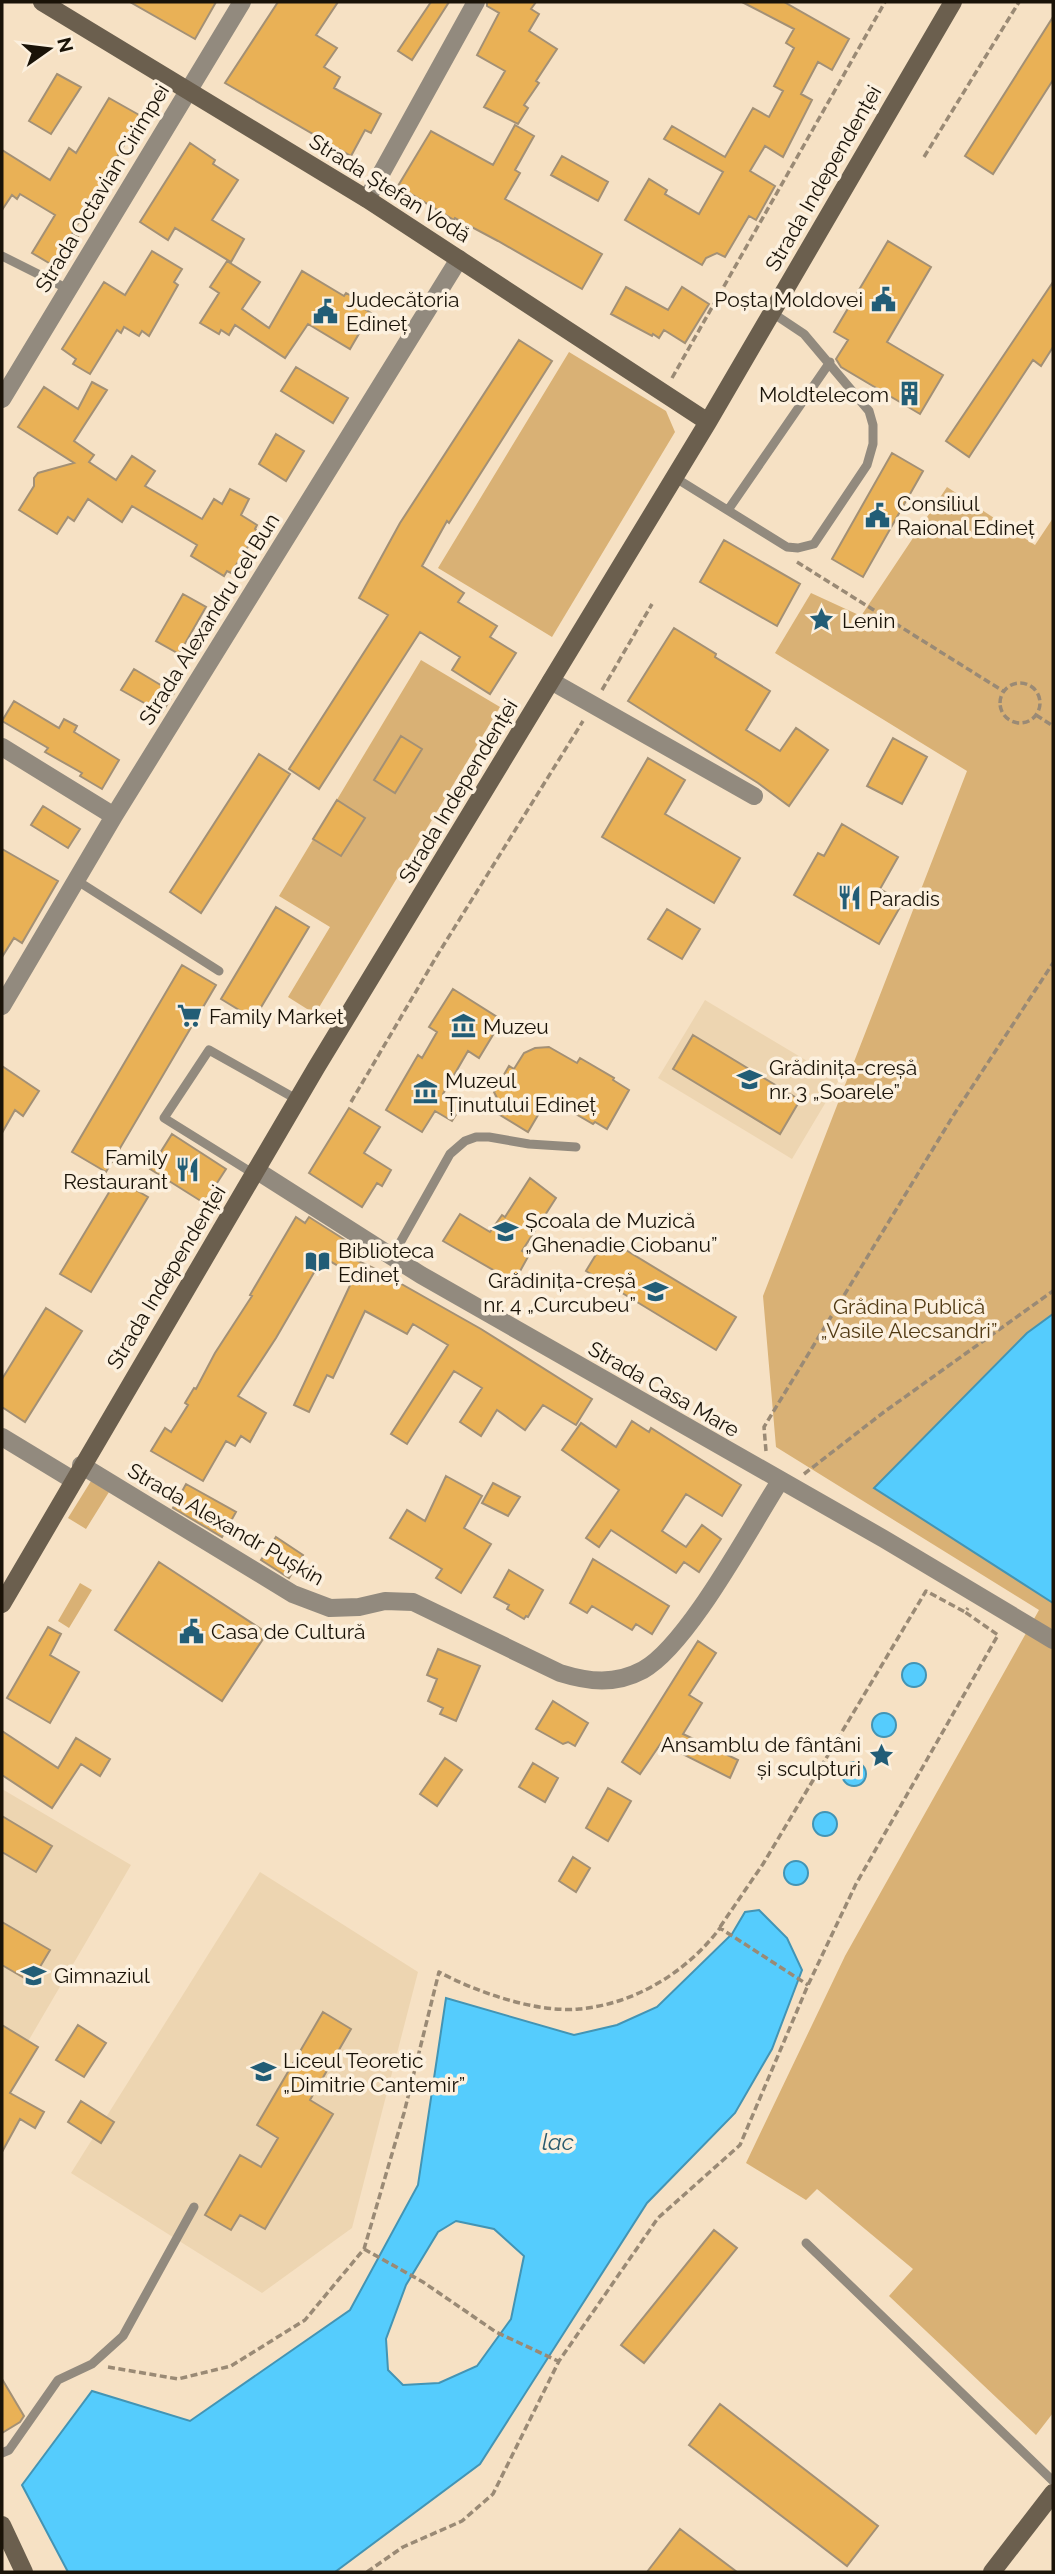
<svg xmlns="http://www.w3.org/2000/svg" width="1055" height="2574" font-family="Raleway,sans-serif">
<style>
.built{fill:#edd5b1}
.green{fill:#d9b175}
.water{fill:#55ccfd;stroke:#4394b4;stroke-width:2;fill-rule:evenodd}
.building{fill:#e9b156;stroke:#a39075;stroke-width:2}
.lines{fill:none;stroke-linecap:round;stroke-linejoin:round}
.path{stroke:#9a8a75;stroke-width:3.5;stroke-dasharray:7 3.5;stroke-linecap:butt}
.lane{stroke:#928a7e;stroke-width:9}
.street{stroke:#928a7e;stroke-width:18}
.secondary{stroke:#6b5f4e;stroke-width:18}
.labels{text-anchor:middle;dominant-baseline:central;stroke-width:7;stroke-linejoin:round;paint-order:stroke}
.street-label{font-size:21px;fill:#1a1308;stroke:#fcf0de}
.poi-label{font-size:21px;fill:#1a1308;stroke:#fcf0de;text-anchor:start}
.park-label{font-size:21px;fill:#513a13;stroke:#fcf0de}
.water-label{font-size:23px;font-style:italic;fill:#295a6e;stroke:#fcf0de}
</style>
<rect width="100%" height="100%" fill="#f6e1c4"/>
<path class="built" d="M705,1000L839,1080L792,1159L658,1078Z
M2,1789L131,1865L2,2086Z
M260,1872L418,1972L352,2228L262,2293L71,2173Z"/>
<path class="green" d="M569,352L666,411L675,432L552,637L438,568Z
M947,487L1035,545L1053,518V2413L1036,2435L889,2296L913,2269L817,2189L806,2200L746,2163L845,1956L1039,1610L776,1447L763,1296L967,771L775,653L811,593L861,616Z
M421,660L500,707L315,1014L288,997L330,927L279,896Z
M91,1481L109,1492L86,1529L68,1518Z
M80,1583L92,1590L69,1628L58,1621Z"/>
<path class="water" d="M1053,1314V1603L874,1488L1027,1333Z
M902 1675a12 12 0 1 1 24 0a12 12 0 1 1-24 0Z
M872 1725a12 12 0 1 1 24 0a12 12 0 1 1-24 0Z
M842 1774a12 12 0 1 1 24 0a12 12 0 1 1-24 0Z
M813 1824a12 12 0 1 1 24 0a12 12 0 1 1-24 0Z
M784 1873a12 12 0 1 1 24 0a12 12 0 1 1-24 0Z
M759,1910L787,1938L802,1970L772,2049L735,2113L647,2203L480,2464L335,2572H68L22,2485L92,2391L190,2421L350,2310L418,2185L446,1998L574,2035L617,2025L657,2007L732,1934L745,1912ZM456,2221L494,2229L524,2256L511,2319L477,2366L439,2383L403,2385L388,2370L386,2339L406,2285L438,2232Z"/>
<path class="building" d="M130,2H216L195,39Z
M278,2H338L316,35L337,48L324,67L340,77L334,88L381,114L371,133L365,130L351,156L225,83Z
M431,2H449L412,60L398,51Z
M487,2H536L531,9L539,14L529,31L557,49L536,81L539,83L524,105L528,108L518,124L484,107L505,71L477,55L499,13L487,6Z
M742,2H784L849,39L832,70L818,62L801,94L812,100L783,157L765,146L750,171L775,186L756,220L749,216L725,257L717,253L706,258L702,265L625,220L649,179L667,190L665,194L699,214L723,172L664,139L672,126L725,157L753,108L769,117L783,91L774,86L794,48L786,43L794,29Z
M1053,17V80L993,174L965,156Z
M57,74L81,87L51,134L29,121Z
M109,98L141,116L72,234L78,237L66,257L61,254L54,266L32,253L55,215L20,194L17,199L12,195L2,210V150L50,180L69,148L76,153Z
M515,125L534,136L515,170L520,173L505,199L602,254L582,289L498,241L455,218L454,220L398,186L431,131L493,165Z
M190,143L215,160L213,164L238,180L212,220L244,239L231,262L175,228L168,240L140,222Z
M562,156L608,182L598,201L551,175Z
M888,241L931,267L887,342L943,375L920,414L841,367L836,359L848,340L834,332Z
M152,251L182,269L174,282L178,285L149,336L142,331L139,336L124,327L121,333L117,330L90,374L73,364L76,359L62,349L104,282L125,295Z
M227,261L260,282L242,309L269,328L302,271L344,296L346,293L360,301L358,305L371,313L350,349L308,324L285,358L235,325L229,335L221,330L219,334L200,323L219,293L210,287Z
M1053,282V347L1041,366L1033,360L969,457L946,441Z
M626,287L668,310L682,287L709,304L685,343L664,330L659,338L653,334L652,336L611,314Z
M519,340L552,361L449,523L447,521L422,566L464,593L458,602L497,626L490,637L516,653L490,694L452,670L460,657L420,632L319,789L289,769L388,615L359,598L400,523Z
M296,367L348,398L333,423L281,391Z
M92,382L107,390L74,441L94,455L89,462L116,480L132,456L155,471L145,486L202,519L214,499L222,504L230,489L249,499L241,515L257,525L255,529L258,531L231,573L227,571L224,576L191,556L197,545L132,506L122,522L88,499L74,521L68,517L57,534L19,510L34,486V478L38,473L74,463L18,427L44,387L78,409Z
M276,434L304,451L286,481L259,464Z
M892,453L923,471L863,577L832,559Z
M724,540L800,584L777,626L700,582Z
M183,594L206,607L179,654L156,641Z
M674,628L716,654L715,657L770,691L746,730L780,751L796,728L828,750L789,806L758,783L628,701Z
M134,669L174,693L162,713L121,690Z
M14,701L59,728L64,719L77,726L74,732L119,760L102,789L80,776L82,773L45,752L48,748L2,721Z
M401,736L422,749L395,793L374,780Z
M893,738L927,757L902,804L867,786Z
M259,754L290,774L201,913L170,892Z
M648,758L685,780L665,814L740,858L714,903L602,837Z
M337,800L365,818L341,856L313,839Z
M43,806L80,829L68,848L31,825Z
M842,824L898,857L880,889L903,902L879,944L794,895L818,853L824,856Z
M2,849L58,881L22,943L14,938L2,957Z
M276,907L309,927L254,1019L221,999Z
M667,909L700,929L682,959L648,939Z
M182,965L216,985L106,1172L72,1152Z
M453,989L502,1020L479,1058L468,1051L443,1094L462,1105L452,1121L435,1111L422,1132L386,1110L418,1055L422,1058L437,1032L429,1027Z
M693,1035L800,1100L780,1134L673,1069Z
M549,1047L577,1063L580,1058L614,1078L613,1080L629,1090L607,1129L595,1122L593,1124L548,1098L528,1132L490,1109L497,1098L494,1092L509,1066L514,1069L524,1053L535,1048Z
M2,1066L39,1091L23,1116L15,1110L2,1133Z
M349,1108L380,1127L364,1153L391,1170L382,1186L377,1183L362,1207L309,1173Z
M172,1134L226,1169L204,1203L150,1169Z
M530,1178L556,1198L522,1251L529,1255L514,1282L443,1241L460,1214L490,1232L502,1215L505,1217Z
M117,1179L148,1197L91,1292L60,1274Z
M296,1217L305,1223L309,1217L364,1252L358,1261L382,1272V1273L481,1329L592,1399L576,1425L543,1405L525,1430L497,1410L481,1436L460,1422L482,1388L454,1371L407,1444L391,1434L448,1345L413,1324L407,1334L365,1311L333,1378L327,1375L309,1412L294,1405L353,1279V1275L323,1257L276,1338L238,1396L266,1413L250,1442L241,1436L235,1446L226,1441L203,1481L151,1451L165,1428L171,1432L188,1405L185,1403L194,1388L196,1389L215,1353L252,1296L250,1295Z
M606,1238L736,1317L716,1350L586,1271Z
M46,1308L82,1331L25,1422L2,1407V1379Z
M632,1421L649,1432L651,1428L741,1485L722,1516L686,1494L662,1531L686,1547L702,1525L721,1539L699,1572L684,1562L676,1573L611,1530L599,1547L586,1538L619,1490L562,1450L581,1423L616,1447Z
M446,1476L482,1496L464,1528L491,1544L461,1593L436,1578L442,1569L390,1538L407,1510L425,1521Z
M493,1483L520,1497L508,1516L482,1503Z
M186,1484L236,1512L222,1537L173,1508Z
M276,1537L303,1555L289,1578L261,1560Z
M593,1559L669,1606L652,1634L636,1624L632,1630L592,1606L587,1613L570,1603Z
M159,1562L267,1633L222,1701L115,1630Z
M509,1570L543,1590L528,1617L526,1616L524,1619L507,1609L509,1605L494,1597Z
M48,1627L61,1634L50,1655L79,1672L50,1723L7,1698Z
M698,1641L716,1653L689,1695L702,1703L683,1734L738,1760L730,1778L661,1743L640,1774L622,1762Z
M438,1649L480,1666L456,1721L440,1714L443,1708L428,1701L437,1679L427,1675Z
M553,1701L588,1723L575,1746L568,1742L563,1744L536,1729Z
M2,1731L58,1768L76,1738L110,1759L100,1776L81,1764L52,1808L2,1775Z
M445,1758L462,1770L437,1806L420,1794Z
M533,1763L558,1778L545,1802L519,1787Z
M608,1788L631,1801L608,1841L586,1828Z
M2,1816L52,1846L36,1872L2,1852Z
M573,1857L590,1868L576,1892L559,1881Z
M2,1922L50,1950L31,1982L2,1965Z
M323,2012L351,2029L310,2100L333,2114L265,2229L240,2215L231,2230L205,2215L240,2155L261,2167L278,2138L257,2125Z
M2,2025L38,2047L10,2093L44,2112L35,2128L20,2119L2,2152Z
M78,2025L106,2043L84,2077L56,2060Z
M81,2101L114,2122L101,2143L68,2122Z
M714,2230L737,2248L644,2363L621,2345Z
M2,2379L24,2416L20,2422L2,2433Z
M720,2404L878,2526L847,2566L689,2445Z
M680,2529L737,2572H647Z"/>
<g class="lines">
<path class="path" d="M924,157L1019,2
M672,378L885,2
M797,562L1003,691
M1000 703a20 20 0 1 1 40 0a20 20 0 1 1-40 0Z
M602,690L652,604
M1036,715L1053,726
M351,1102L438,954L583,721
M766,1451L764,1427L953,1116L1053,963
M804,1474L884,1412L1053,1291
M720,1927L763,1864L926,1591L965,1612
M364,2249L423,2282L496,2332L558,2361
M108,2367L178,2379L231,2366L305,2320L364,2249L404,2113L439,1972C476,1992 536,2013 579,2009C635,2004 687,1972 720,1928L808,1985
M367,2572L403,2547L462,2521L493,2494L559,2361L658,2218L740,2145L808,1985L856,1884L998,1635L965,1612L968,1608"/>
<path class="lane" d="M2,256L68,289
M674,477L787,547L798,548L814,544L867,465L873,444V425L869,411L804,334L771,312
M728,510L830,362
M76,880L219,971
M254,1174L164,1118L209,1050L298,1100
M392,1257L450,1154L465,1141L476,1137H489L529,1144L576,1147
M806,2243L1053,2481
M2,2453L9,2450L58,2380L92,2364L123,2336L194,2207"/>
<path class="street" d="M367,199L476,2
M2,399L242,2
M551,681L754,796
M2,747L114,816
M2,1006L114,816L459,259
M256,1170L421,1275L884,1539L1053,1640
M2,1437L73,1480
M81,1465L293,1594L330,1608L359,1607L385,1601L413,1602L560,1673C589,1682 615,1685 643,1670C688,1645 750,1528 780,1481"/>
<path class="secondary" d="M42,2L367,199L708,422
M2,1604L316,1068L708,422L953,2
M2,2525L24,2572
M992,2572L1053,2493"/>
</g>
<defs>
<symbol id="civic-bare" viewBox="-9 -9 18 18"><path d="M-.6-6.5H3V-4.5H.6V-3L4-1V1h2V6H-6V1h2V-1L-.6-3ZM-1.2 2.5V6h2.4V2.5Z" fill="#225d76" stroke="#fcf0de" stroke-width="2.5" paint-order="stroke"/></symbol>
<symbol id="building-bare" viewBox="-9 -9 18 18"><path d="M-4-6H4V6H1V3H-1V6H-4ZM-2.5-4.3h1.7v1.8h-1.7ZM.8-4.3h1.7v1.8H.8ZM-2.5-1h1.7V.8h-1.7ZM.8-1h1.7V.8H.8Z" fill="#225d76" stroke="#fcf0de" stroke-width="2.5" paint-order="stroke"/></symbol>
<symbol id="sight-bare" viewBox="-9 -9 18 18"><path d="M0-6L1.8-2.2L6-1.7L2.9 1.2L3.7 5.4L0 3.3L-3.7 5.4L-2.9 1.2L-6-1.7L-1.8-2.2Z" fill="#225d76" stroke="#fcf0de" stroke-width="2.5" paint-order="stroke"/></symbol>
<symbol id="restaurant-bare" viewBox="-9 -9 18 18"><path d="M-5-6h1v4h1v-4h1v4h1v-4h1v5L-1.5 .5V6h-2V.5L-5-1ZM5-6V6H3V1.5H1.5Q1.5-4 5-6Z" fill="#225d76" stroke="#fcf0de" stroke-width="2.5" paint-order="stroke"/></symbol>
<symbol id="supermarket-bare" viewBox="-9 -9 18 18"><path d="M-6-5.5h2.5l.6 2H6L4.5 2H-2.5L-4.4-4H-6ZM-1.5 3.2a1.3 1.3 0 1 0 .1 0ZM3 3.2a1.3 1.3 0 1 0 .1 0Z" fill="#225d76" stroke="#fcf0de" stroke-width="2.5" paint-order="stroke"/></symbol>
<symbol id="museum-bare" viewBox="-9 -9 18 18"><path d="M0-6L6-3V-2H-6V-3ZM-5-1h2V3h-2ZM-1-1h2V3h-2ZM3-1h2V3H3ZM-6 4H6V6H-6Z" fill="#225d76" stroke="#fcf0de" stroke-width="2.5" paint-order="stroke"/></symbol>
<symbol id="school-bare" viewBox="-9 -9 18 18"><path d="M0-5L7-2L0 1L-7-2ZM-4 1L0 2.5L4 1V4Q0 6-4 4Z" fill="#225d76" stroke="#fcf0de" stroke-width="2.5" paint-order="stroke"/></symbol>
<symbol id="library-bare" viewBox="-9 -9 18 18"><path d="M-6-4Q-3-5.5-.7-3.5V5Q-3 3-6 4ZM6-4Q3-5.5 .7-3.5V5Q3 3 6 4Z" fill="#225d76" stroke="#fcf0de" stroke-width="2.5" paint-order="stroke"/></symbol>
</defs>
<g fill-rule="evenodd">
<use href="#civic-bare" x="866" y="282" width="35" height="35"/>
<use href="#civic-bare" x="308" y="294" width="35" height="35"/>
<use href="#building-bare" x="892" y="376" width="35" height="35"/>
<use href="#civic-bare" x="860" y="498" width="35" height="35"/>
<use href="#sight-bare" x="804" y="602" width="35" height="35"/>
<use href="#restaurant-bare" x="832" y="880" width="35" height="35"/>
<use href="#supermarket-bare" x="172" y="998" width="35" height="35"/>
<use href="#museum-bare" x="446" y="1008" width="35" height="35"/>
<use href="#school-bare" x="732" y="1062" width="35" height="35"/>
<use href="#museum-bare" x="408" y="1074" width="35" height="35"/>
<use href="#restaurant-bare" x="170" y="1152" width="35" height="35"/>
<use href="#school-bare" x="488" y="1214" width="35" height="35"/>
<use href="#library-bare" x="300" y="1244" width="35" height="35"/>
<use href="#school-bare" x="638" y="1274" width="35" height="35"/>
<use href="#civic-bare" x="174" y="1614" width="35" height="35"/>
<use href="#sight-bare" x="864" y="1738" width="35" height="35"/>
<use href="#school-bare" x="16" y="1958" width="35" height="35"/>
<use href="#school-bare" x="246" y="2054" width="35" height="35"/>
</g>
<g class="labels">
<g class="street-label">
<text transform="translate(823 178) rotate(-60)">Strada Independenței</text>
<text transform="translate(102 188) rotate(-59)">Strada Octavian Cirimpei</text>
<text transform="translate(390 188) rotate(32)">Strada Ștefan Vodă</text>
<text transform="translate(209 619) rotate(-58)">Strada Alexandru cel Bun</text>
<text transform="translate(458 791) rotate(-59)">Strada Independenței</text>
<text transform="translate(166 1277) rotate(-59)">Strada Independenței</text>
<text transform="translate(664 1389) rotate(30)">Strada Casa Mare</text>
<text transform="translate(226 1524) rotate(30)">Strada Alexandr Pușkin</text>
</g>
<g class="poi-label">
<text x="346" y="299">Judecătoria<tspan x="346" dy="24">Edineț</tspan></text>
<text x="863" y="299" text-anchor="end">Poșta Moldovei</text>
<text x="889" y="394" text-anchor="end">Moldtelecom</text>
<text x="897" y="503">Consiliul<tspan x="897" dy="24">Raional Edineț</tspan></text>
<text x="842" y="620">Lenin</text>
<text x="869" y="898">Paradis</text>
<text x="209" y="1016">Family Market</text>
<text x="483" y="1026">Muzeu</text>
<text x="769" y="1067">Grădinița-creșă<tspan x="769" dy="24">nr. 3 „Soarele”</tspan></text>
<text x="445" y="1080">Muzeul<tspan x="445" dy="24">Ținutului Edineț</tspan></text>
<text x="168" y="1157" text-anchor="end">Family<tspan x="168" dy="24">Restaurant</tspan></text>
<text x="525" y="1220">Școala de Muzică<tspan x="525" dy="24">„Ghenadie Ciobanu”</tspan></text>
<text x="338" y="1250">Biblioteca<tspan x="338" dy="24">Edineț</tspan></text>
<text x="636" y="1280" text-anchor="end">Grădinița-creșă<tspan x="636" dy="24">nr. 4 „Curcubeu”</tspan></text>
<text x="211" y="1631">Casa de Cultură</text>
<text x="861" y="1744" text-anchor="end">Ansamblu de fântâni<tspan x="861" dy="24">și sculpturi</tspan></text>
<text x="54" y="1975">Gimnaziul</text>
<text x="283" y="2060">Liceul Teoretic<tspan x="283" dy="24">„Dimitrie Cantemir”</tspan></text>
</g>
<g class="park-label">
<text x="909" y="1306">Grădina Publică<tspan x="909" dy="24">„Vasile Alecsandri”</tspan></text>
</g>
<g class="water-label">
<text x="558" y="2141">lac</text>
</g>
</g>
<rect width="1055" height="2574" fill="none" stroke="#1a1308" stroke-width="7"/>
<g transform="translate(49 49) rotate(76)" stroke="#fcf0de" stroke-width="5" paint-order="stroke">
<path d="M0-5L12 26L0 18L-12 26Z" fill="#1a1308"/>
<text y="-10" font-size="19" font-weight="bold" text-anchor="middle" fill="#1a1308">N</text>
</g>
</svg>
